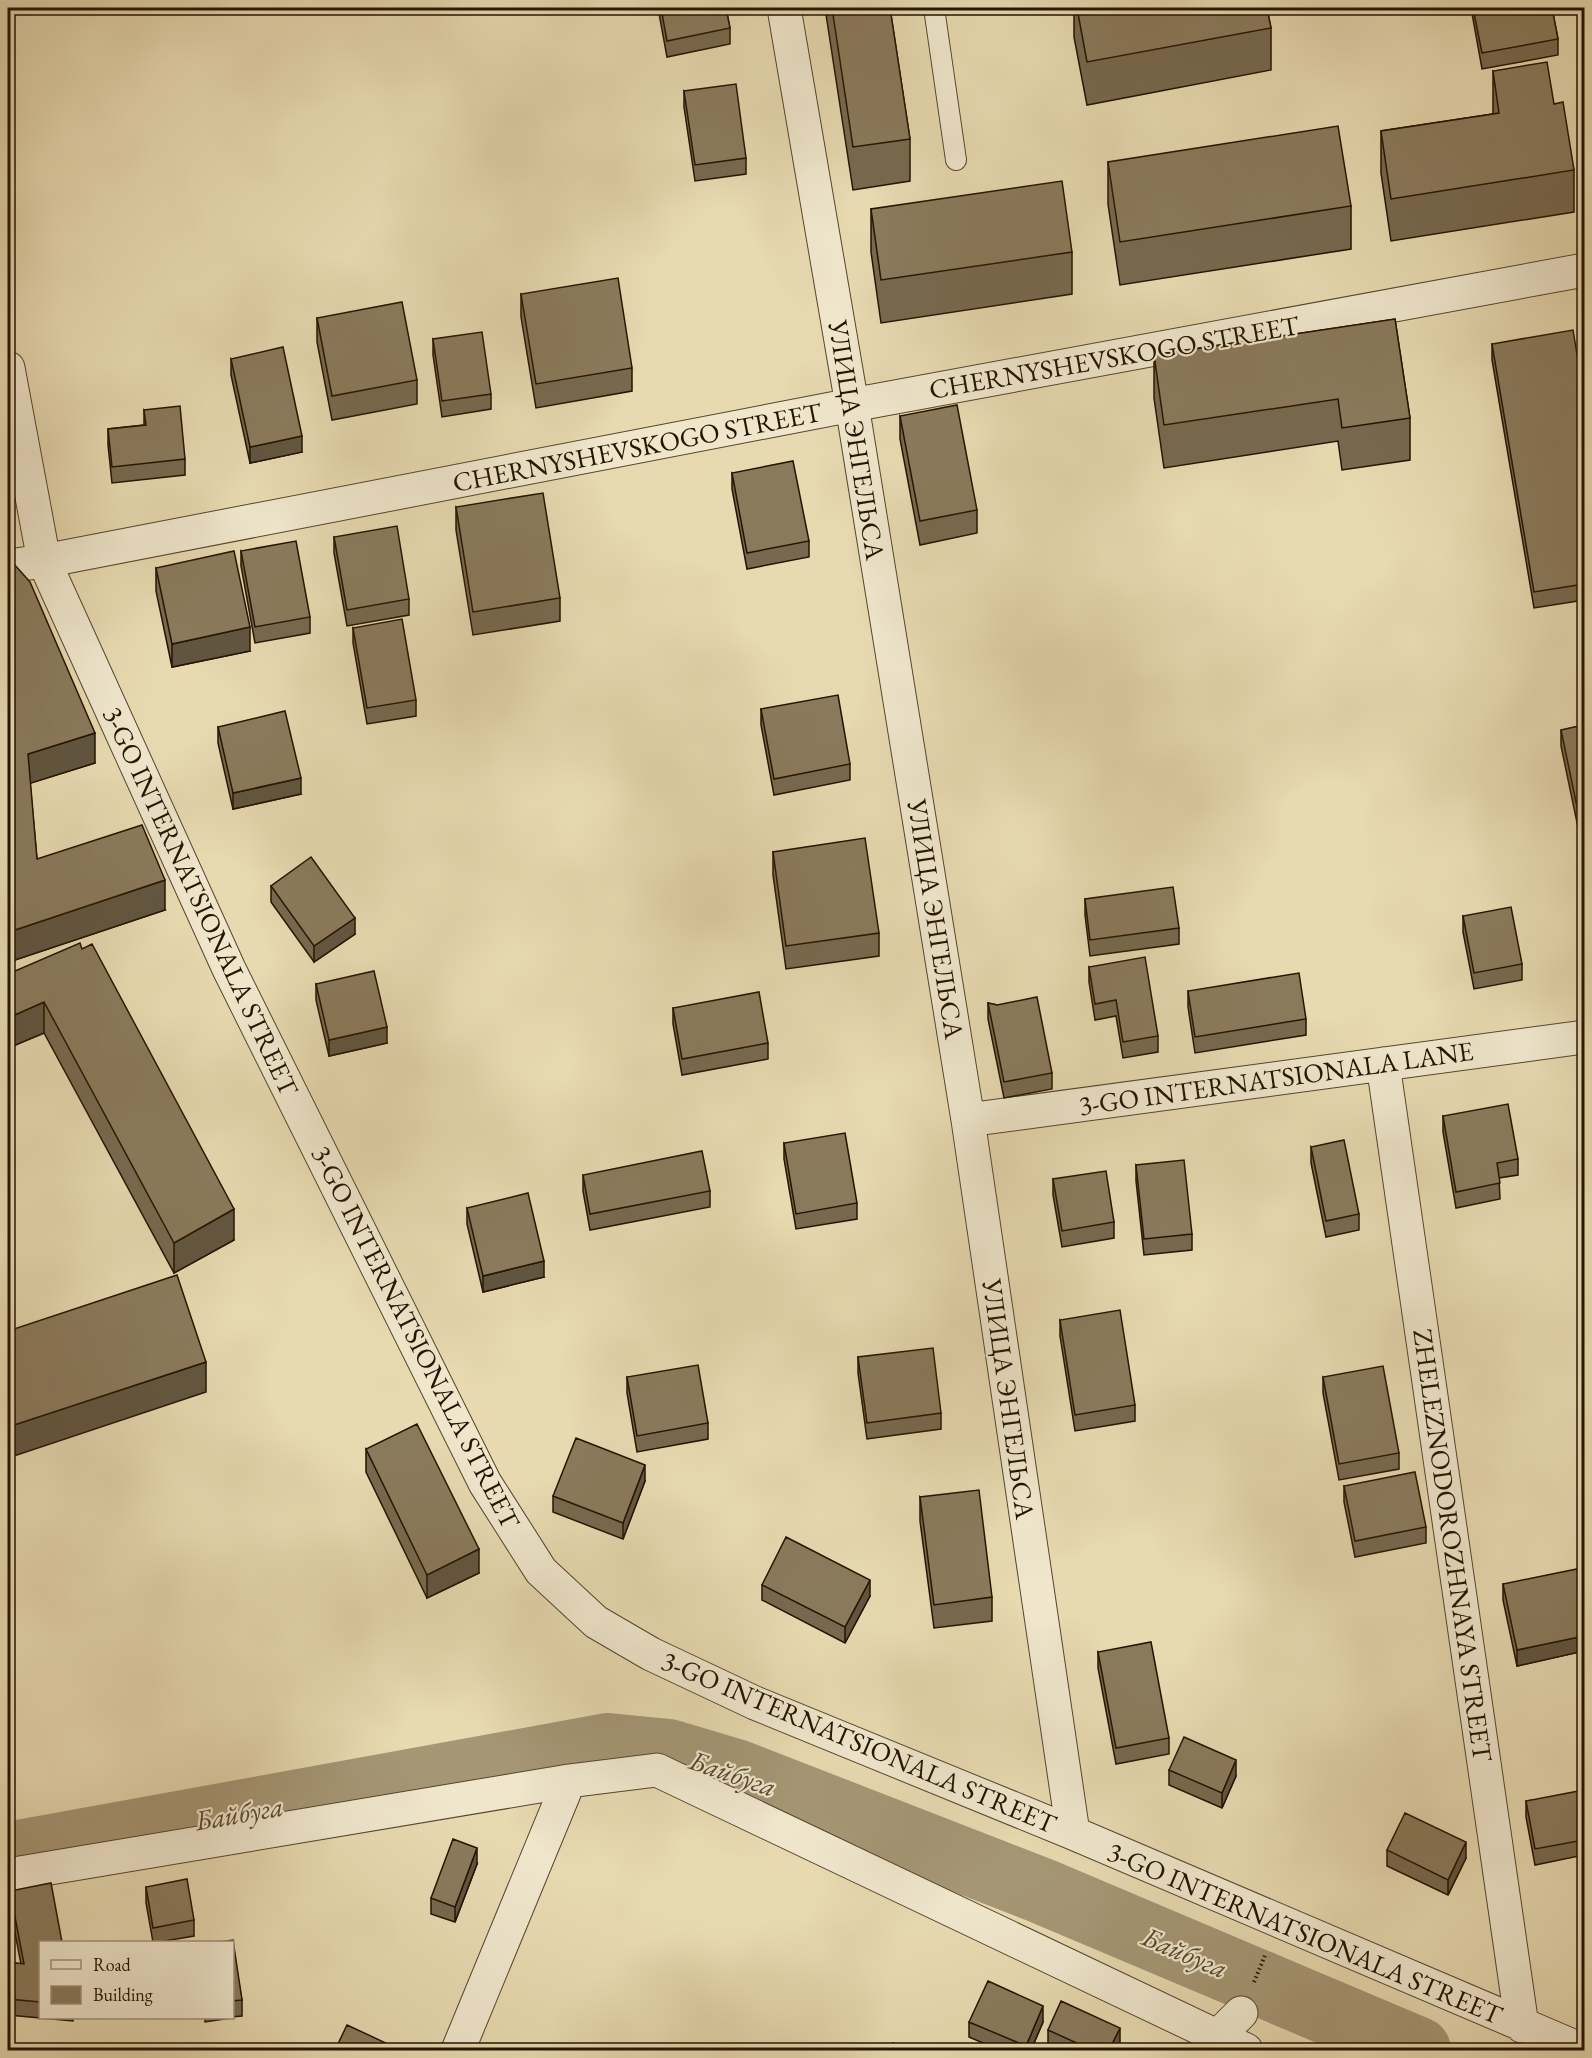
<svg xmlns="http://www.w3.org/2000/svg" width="1592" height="2058" font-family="'EB Garamond',serif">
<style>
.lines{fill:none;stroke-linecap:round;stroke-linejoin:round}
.river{stroke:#a59674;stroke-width:66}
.service-casing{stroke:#56452d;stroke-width:22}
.minor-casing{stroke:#56452d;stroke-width:35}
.path{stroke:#251401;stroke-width:4;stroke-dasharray:1.5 3;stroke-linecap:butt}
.service{stroke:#efe6cc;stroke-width:20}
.minor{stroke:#efe6cc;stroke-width:33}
.wall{fill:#77694f;stroke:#251401;stroke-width:1.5}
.shaded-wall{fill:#615540;stroke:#251401;stroke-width:1.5}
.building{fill:#8a7a5c;stroke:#251401;stroke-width:1.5}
.labels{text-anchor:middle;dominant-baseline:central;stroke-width:4.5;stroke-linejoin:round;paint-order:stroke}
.street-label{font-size:27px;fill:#251401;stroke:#efe6cc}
.water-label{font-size:28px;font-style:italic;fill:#58482f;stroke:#efe6cc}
</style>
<rect width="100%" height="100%" fill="#e7d9b0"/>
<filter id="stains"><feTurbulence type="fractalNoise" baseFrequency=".00333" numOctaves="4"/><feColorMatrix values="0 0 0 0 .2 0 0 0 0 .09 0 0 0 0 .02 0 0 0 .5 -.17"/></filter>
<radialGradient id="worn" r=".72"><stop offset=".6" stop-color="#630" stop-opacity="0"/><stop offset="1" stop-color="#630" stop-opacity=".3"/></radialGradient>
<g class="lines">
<path class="river" d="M8,1855L608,1746L669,1752L736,1772L1042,1891L1418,2050"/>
<defs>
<path id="service" d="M934,8L956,160"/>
<path id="minor" d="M784,8L852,405L968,1120L1073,1833
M8,368L44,561L229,969L485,1483L541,1571L596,1622L651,1654L755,1703L1073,1833L1582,2050
M8,566L44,561L852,405L1584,270
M1383,1064L1522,2026
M968,1120L1584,1037
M8,1875L569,1781L657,1770L1246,2050
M458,2050L569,1781
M1209,2050L1216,2038L1241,2013"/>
</defs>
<use href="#service" class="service-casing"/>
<use href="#minor" class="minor-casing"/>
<path class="path" d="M1254,1982L1266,1953"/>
<use href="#service" class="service"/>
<use href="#minor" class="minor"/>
</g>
<path class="wall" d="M658,8H726L730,28V44L667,57Z
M825,8H890L910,139V181L853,190Z
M1074,8H1267L1271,28V70L1087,105L1074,37Z
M1471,8H1552L1558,39V55L1482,69Z
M1493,71L1554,104L1574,170V212L1391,241L1381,173V131L1493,114Z
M684,91L746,158V174L695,181L684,107Z
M1108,162L1351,206V249L1120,285L1108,204Z
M871,209L1072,252V294L881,323L871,252Z
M521,294L632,368V391L536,408L521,317Z
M317,318L417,380V404L332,420L317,342Z
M1395,319L1410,418V460L1342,470L1338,441L1164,468L1154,398V355Z
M433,339L491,394V409L442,417L433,355Z
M1492,344L1584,397V600L1534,608L1492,360Z
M231,359L302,452L250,463L231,375Z
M144,410L185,459V475L112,483L108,445V429L144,425Z
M900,416L977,510V533L920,545L900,439Z
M732,473L809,541V557L747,569L732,489Z
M456,507L560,598V621L473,635L456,530Z
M334,537L409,599V615L347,626L334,553Z
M241,551L310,617V633L255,643L241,566Z
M8,562L95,763L30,783L37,859L165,910L12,961H8Z
M156,568L250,651L172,667L156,591Z
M353,628L416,700V716L367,724L353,643Z
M761,709L850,764V780L774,795L761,725Z
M1584,725V856L1561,746V730Z
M218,727L301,794L233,809L218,743Z
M773,852L879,933V956L786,969L773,875Z
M271,886L355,934L314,962L271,902Z
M1085,899L1179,928V944L1090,956L1085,915Z
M1463,916L1522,964V980L1474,989L1463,932Z
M82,949L234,1240L174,1273L44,1033L8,1048V974Z
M1089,967L1158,1036V1052L1123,1058L1116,1016L1095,1020L1089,982Z
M316,984L387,1043L329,1056L316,1000Z
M1188,991L1306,1019V1035L1195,1053L1188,1007Z
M988,1003L997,1005L1052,1073V1089L1004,1098L988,1019Z
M673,1008L768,1043V1059L682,1075L673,1024Z
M1443,1116L1518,1159V1175L1499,1178L1500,1199L1456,1208L1443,1132Z
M784,1143L857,1203V1219L796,1229L784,1159Z
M1311,1147L1359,1214V1230L1326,1237L1311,1163Z
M1136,1165L1192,1234V1250L1144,1255L1136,1181Z
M583,1175L710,1191V1207L590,1230L583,1191Z
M1053,1179L1114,1222V1238L1062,1247L1053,1195Z
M467,1208L544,1277L483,1292L467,1224Z
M1060,1320L1135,1405V1421L1075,1431L1060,1336Z
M858,1357L941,1413V1429L867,1439L858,1373Z
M627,1377L708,1423V1439L637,1452L627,1393Z
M1323,1377L1399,1453V1469L1339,1480L1323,1393Z
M366,1449L479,1573L427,1598L366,1472Z
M645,1481L623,1539L553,1512V1496Z
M1344,1486L1426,1527V1543L1355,1557L1344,1502Z
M920,1497L992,1597V1621L934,1628L920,1521Z
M1503,1584L1584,1604V1651L1517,1666L1503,1600Z
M762,1585L870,1596L845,1643L762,1600Z
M1098,1652L1169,1738V1754L1116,1764L1098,1668Z
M1169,1770L1236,1776L1222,1808L1169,1785Z
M1584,1794V1855L1535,1865L1526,1817V1801Z
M1387,1850L1466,1858L1448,1895L1387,1866Z
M477,1864L455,1922L431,1914V1898Z
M146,1887L194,1920V1936L159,1942H153L146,1903Z
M10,1891L40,1942V2018H73V2021L8,2015V1962L21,1964L10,1907Z
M232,1942L242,2000V2016L232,2017Z
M205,2018H231L205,2022Z
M969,2022H1043L1031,2050H999L969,2037Z
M1048,2030L1120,2044L1117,2050H1058L1048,2046Z"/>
<path class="shaded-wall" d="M302,436V452L250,463V447Z
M250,627V651L172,667V644Z
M95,733V763L28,784V754Z
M301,778V794L233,809V793Z
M165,880V910L12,961V931Z
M355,918V934L314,962V946Z
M44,1002V1033L8,1048V1018Z
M387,1027V1043L329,1056V1040Z
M234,1209V1240L174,1273V1243Z
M544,1261V1277L483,1292V1276Z
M206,1362V1392L8,1458V1427Z
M645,1465V1481L623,1539V1523Z
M479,1549V1573L427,1598V1575Z
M870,1580V1596L845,1643V1627Z
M1584,1636V1651L1517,1666V1650Z
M1236,1760V1776L1222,1808V1793Z
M1466,1842V1858L1448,1895V1880Z
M477,1848V1864L455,1922V1907Z
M1043,2006V2022L1031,2050H1026V2046Z
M1120,2028V2044L1117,2050H1109Z"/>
<path class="building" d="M661,8H726L730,28L667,41Z
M832,8H890L910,139L853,147Z
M1077,8H1267L1271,28L1087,62Z
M1473,8H1552L1558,39L1482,53Z
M1547,62L1554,104L1563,102L1574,170L1391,199L1381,131L1499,113L1493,71Z
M736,84L746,158L695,165L684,91Z
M1338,126L1351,206L1120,242L1108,162Z
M1062,181L1072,252L881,280L871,209Z
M618,278L632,368L536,384L521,294Z
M402,302L417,380L332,396L317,318Z
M1395,319L1410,418L1342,428L1338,399L1164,425L1154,355Z
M1573,330L1584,397V584L1534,592L1492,344Z
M482,332L491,394L442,401L433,339Z
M283,347L302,436L250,447L231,359Z
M957,405L977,510L920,521L900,416Z
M180,406L185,459L112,467L108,429L146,425L144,410Z
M793,461L809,541L747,553L732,473Z
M543,493L560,598L473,612L456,507Z
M397,526L409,599L347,610L334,537Z
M296,541L310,617L255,627L241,551Z
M234,551L250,627L172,644L156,568Z
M8,562L13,563L30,582L95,733L28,754L37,859L142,825L165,880L12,931H8Z
M402,619L416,700L367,708L353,628Z
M838,695L850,764L774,779L761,709Z
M285,711L301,778L233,793L218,727Z
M1584,725V840L1561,730Z
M865,838L879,933L786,946L773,852Z
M311,857L355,918L314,946L271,886Z
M1173,887L1179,928L1090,940L1085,899Z
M1511,907L1522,964L1474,973L1463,916Z
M80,943L82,949L92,944L234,1209L174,1243L44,1002L8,1018V974Z
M1145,957L1158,1036L1123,1042L1116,1000L1095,1004L1089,967Z
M374,971L387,1027L329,1040L316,984Z
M1299,973L1306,1019L1195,1037L1188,991Z
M759,992L768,1043L682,1059L673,1008Z
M1037,997L1052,1073L1004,1082L988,1003L997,1005Z
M1508,1104L1518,1159L1497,1163L1500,1183L1456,1192L1443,1116Z
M845,1133L857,1203L796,1214L784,1143Z
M1344,1140L1359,1214L1326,1221L1311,1147Z
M702,1151L710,1191L590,1214L583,1175Z
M1184,1160L1192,1234L1144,1239L1136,1165Z
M1106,1171L1114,1222L1062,1231L1053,1179Z
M528,1193L544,1261L483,1276L467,1208Z
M177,1275L206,1362L8,1427V1331Z
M1120,1310L1135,1405L1075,1415L1060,1320Z
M933,1348L941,1413L867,1423L858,1357Z
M698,1365L708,1423L637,1436L627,1377Z
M1383,1366L1399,1453L1339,1464L1323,1377Z
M417,1424L479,1549L427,1575L366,1449Z
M576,1438L645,1465L623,1523L553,1496Z
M1415,1472L1426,1527L1355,1541L1344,1486Z
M979,1490L992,1597L934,1605L920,1497Z
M786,1537L870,1580L845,1627L762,1585Z
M1577,1569L1584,1604V1636L1517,1650L1503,1584Z
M1151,1642L1169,1738L1116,1748L1098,1652Z
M1184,1737L1236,1760L1222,1793L1169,1770Z
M1584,1790V1840L1535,1849L1526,1801Z
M1405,1813L1466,1842L1448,1880L1387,1850Z
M453,1839L477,1848L455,1907L431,1898Z
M187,1879L194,1920L153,1928L146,1887Z
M51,1883L62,1942H40V2002L8,1999V1962L24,1964L10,1891Z
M233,1940L242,2000L232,2001V1942H220Z
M988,1981L1043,2006L1026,2046L969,2022Z
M1061,2001L1120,2028L1109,2050H1092L1048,2030Z
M347,2025L388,2044L385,2050H335Z
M893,2043L909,2050H889Z"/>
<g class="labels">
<g class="street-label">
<text transform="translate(1114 357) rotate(-10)">CHERNYSHEVSKOGO STREET</text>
<text transform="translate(857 440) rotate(81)">УЛИЦА ЭНГЕЛЬСА</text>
<text transform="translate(637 447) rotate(-11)">CHERNYSHEVSKOGO STREET</text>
<text transform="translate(201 901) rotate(65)">3-GO INTERNATSIONALA STREET</text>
<text transform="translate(936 919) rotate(81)">УЛИЦА ЭНГЕЛЬСА</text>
<text transform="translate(1276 1078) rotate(-8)">3-GO INTERNATSIONALA LANE</text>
<text transform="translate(416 1337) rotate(63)">3-GO INTERNATSIONALA STREET</text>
<text transform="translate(1009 1399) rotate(82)">УЛИЦА ЭНГЕЛЬСА</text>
<text transform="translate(1453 1545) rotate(82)">ZHELEZNODOROZHNAYA STREET</text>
<text transform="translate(859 1742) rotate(23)">3-GO INTERNATSIONALA STREET</text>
<text transform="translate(1305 1933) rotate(23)">3-GO INTERNATSIONALA STREET</text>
</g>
<g class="water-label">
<text transform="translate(733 1773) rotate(19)">Байбуга</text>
<text transform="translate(239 1813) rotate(-10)">Байбуга</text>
<text transform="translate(1185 1952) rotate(23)">Байбуга</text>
</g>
</g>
<rect width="1592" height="2058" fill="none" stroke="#e7d9b0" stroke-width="30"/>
<rect x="9" y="9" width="1574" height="2040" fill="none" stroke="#251401" stroke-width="3"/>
<rect x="15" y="15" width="1562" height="2028" fill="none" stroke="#251401" stroke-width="1.5"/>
<rect x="39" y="1941" width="195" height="78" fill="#efe6cc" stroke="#9e927b" stroke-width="1.5"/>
<rect x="51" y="1960" width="30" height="9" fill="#efe6cc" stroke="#9e927b" stroke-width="1.5"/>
<text x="93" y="1971" font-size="18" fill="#251401">Road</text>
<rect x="51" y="1986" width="30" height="18" fill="#8a7a5c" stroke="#9e927b" stroke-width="1.5"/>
<text x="93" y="2001" font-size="18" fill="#251401">Building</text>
<rect width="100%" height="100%" filter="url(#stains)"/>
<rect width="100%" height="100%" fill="url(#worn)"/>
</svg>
